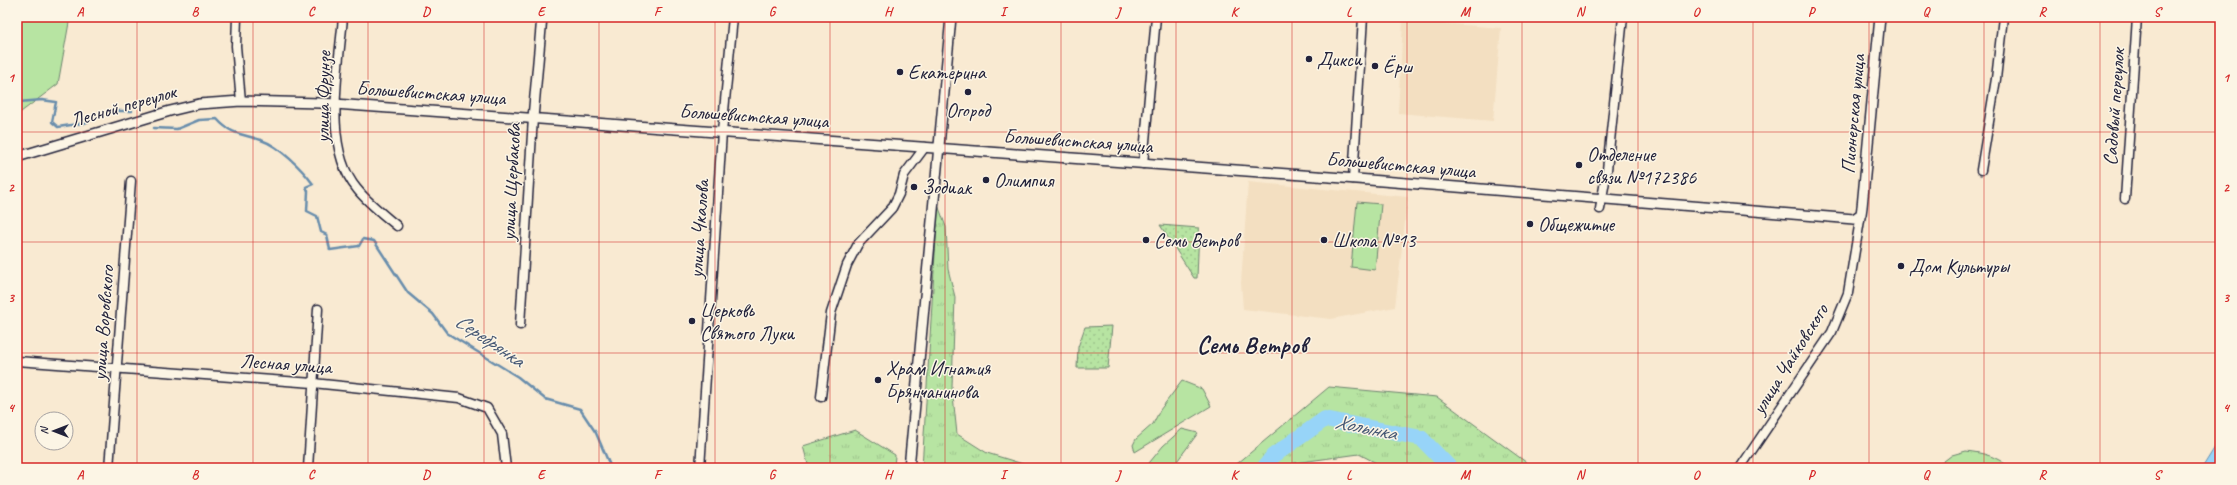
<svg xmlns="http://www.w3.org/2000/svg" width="2237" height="485" font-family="Caveat,sans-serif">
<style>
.built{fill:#f3dfc1}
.grass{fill:url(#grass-tufts);stroke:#6c836e}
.park{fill:url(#park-dots);stroke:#6c836e}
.garden{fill:#b7e4a2;stroke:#6c836e}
.water{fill:#97d4f8;stroke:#688dac}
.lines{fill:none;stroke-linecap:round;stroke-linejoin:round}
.stream{stroke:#688dac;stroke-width:2.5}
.river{stroke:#97d4f8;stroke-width:16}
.minor-casing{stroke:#22223b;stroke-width:11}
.tertiary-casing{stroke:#22223b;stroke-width:12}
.minor{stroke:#fcf5e5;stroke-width:8}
.tertiary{stroke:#fcf5e5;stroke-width:9}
.grid{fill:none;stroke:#d62828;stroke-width:1;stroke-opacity:0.55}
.poi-dot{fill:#22223b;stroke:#fcf5e5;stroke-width:1.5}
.labels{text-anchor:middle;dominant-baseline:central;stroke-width:3;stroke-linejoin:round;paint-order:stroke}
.poi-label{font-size:20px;fill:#22223b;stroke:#fcf5e5;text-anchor:start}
.street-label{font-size:20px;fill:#22223b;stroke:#fcf5e5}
.water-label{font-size:21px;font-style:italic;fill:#455774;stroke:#fcf5e5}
.district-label{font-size:24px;font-weight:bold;fill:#22223b;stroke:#fcf5e5}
.neatline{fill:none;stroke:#d62828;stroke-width:1.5}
.grid-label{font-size:13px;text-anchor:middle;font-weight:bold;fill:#d62828}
</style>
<defs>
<pattern id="grass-tufts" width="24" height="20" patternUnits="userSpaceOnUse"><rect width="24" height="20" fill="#b7e4a2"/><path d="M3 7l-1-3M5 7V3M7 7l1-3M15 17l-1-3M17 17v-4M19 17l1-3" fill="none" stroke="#9dc38c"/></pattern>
<pattern id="park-dots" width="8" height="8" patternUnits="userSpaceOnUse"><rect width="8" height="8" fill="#b7e4a2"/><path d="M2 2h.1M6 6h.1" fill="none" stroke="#9dc38c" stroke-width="1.8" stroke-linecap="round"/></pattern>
</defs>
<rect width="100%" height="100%" fill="#f9ead2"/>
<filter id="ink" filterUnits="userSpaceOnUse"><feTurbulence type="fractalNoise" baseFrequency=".025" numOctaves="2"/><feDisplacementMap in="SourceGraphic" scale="8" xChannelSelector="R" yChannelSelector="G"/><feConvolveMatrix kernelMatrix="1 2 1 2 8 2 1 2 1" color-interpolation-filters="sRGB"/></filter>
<g filter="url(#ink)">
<path class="built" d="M1403,20L1501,28L1493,121L1398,113Z
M1248,182L1408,197L1395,307L1331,319L1243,309L1241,283Z"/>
<path class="grass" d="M938,205L946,227L948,269L955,297L952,387L957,434L987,453L1036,468H922Z
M1329,387L1437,397L1534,468H1386L1359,454L1294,463L1288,468H1232Z
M855,430L895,455L894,468H809L803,446Z"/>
<path class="park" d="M1160,225L1199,228L1197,278H1194Z
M1112,326L1108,368H1077L1078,347L1085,327Z"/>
<path class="garden" d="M17,17H70L58,84L17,115Z
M1357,202L1381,204L1375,270L1351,267Z
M1182,381L1202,389L1211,406L1135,452L1133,445L1136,439L1153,424L1160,410Z
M1182,429L1198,433L1172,468H1145L1163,446Z
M1966,451C1983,453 1997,456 2010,468H1935L1952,455Z"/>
<path class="water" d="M2220,439V468H2202Z"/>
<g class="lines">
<path class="stream" d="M17,98L19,102L42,100L56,102L52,122L58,127L84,123L113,111H132
M154,128L177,129L199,120L217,119C231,135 243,134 261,140C279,146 302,169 313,184L306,187L308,191L307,211L317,216L321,232L327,235L330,250L359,246L363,239L374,241L408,293L433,314L447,333L518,377L545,399L580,409L596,433L611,468"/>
<path class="river" d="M1264,468L1273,456L1325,419L1421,438L1450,468"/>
<defs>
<path id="minor" d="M237,17L236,46L241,101
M343,17C339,69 322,147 357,189C368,203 384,215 397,226
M1143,164L1156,17
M1981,170L1996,79L2003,17
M1353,179L1363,17
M2125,199L2137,17
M1600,209L1607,170L1623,17
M520,325L533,118
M17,361L313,383L459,398L487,408L502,434L506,468
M821,397L831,313L847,265L858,244L892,208L899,194L904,175L925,147
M109,468L131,181
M308,468L318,309
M700,468L722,132L733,17
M1740,468L1832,332L1848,293L1861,214"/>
<path id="tertiary" d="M533,118L542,17
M17,157L170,111L199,104L241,101L321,103L1357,179L1854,219L1861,214L1862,207L1880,17
M909,468L951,17"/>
</defs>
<use href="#minor" class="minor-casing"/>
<use href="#tertiary" class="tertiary-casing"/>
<use href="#minor" class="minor"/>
<use href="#tertiary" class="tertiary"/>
</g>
</g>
<path class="grid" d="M137,17V468M253,17V468M368,17V468M484,17V468M599,17V468M715,17V468M830,17V468M945,17V468M1061,17V468M1176,17V468M1292,17V468M1407,17V468M1522,17V468M1638,17V468M1753,17V468M1869,17V468M1984,17V468M2100,17V468M17,132H2220M17,242H2220M17,353H2220"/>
<g class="poi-dot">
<circle cx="1309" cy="59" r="4"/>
<circle cx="1375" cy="66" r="4"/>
<circle cx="900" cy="72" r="4"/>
<circle cx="968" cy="92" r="4"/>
<circle cx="1579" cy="165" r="4"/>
<circle cx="986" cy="180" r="4"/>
<circle cx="914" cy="187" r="4"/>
<circle cx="1530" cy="224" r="4"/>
<circle cx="1146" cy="240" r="4"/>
<circle cx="1324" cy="240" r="4"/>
<circle cx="1901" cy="266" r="4"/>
<circle cx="692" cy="321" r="4"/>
<circle cx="878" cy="380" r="4"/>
</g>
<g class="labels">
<g class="poi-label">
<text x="1317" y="59">Дикси</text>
<text x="1383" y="66">Ёрш</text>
<text x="908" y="72">Екатерина</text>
<text x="968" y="110" text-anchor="middle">Огород</text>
<text x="1587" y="154">Отделение<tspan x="1587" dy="23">связи №172386</tspan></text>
<text x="994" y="180">Олимпия</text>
<text x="922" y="187">Зодиак</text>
<text x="1538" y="224">Общежитие</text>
<text x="1154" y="240">Семь Ветров</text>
<text x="1332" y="240">Школа №13</text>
<text x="1909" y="266">Дом Культуры</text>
<text x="700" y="310">Церковь<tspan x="700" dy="23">Святого Луки</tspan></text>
<text x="886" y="368">Храм Игнатия<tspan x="886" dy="23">Брянчанинова</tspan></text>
</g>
<g class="street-label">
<text transform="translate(431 93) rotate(4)">Большевистская улица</text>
<text transform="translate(323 97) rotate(-89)">улица Фрунзе</text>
<text transform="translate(123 106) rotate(-16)">Лесной переулок</text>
<text transform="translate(2114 107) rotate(-86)">Садовый переулок</text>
<text transform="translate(1853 114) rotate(-85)">Пионерская улица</text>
<text transform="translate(754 116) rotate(4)">Большевистская улица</text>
<text transform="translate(1078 141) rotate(4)">Большевистская улица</text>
<text transform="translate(1401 165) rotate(5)">Большевистская улица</text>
<text transform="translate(511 182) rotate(-87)">улица Щербакова</text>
<text transform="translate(699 229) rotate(-86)">улица Чкалова</text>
<text transform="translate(103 323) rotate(-86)">улица Воровского</text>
<text transform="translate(1790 359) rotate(-58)">улица Чайковского</text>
<text transform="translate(286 364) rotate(4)">Лесная улица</text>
</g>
<g class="water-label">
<text transform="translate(490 340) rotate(34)">Серебрянка</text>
<text transform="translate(1366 427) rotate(12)">Холынка</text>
</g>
<g class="district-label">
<text x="1252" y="345">Семь Ветров</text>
</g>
</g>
<rect width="2237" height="485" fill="none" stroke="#fcf5e5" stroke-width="44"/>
<g transform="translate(54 431) rotate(270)"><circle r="19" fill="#fcf5e5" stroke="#a5a1a1"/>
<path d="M0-3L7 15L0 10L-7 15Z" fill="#22223b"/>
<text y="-6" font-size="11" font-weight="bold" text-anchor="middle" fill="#22223b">N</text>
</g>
<rect x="22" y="22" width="2193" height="441" class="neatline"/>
<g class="grid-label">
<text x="80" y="16">A</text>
<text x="195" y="16">B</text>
<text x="311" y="16">C</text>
<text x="426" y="16">D</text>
<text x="541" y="16">E</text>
<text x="657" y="16">F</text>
<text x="772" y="16">G</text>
<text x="888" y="16">H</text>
<text x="1003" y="16">I</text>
<text x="1118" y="16">J</text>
<text x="1234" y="16">K</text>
<text x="1349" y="16">L</text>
<text x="1465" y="16">M</text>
<text x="1580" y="16">N</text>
<text x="1696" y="16">O</text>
<text x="1811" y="16">P</text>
<text x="1926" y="16">Q</text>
<text x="2042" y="16">R</text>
<text x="2157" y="16">S</text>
<text x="11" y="82">1</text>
<text x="2226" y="82">1</text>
<text x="11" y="192">2</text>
<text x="2226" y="192">2</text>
<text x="11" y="302">3</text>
<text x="2226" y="302">3</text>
<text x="11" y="412">4</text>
<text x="2226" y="412">4</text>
<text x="80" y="479">A</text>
<text x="195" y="479">B</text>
<text x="311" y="479">C</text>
<text x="426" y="479">D</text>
<text x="541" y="479">E</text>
<text x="657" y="479">F</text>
<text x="772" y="479">G</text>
<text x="888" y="479">H</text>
<text x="1003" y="479">I</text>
<text x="1118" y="479">J</text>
<text x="1234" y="479">K</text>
<text x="1349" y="479">L</text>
<text x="1465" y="479">M</text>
<text x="1580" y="479">N</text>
<text x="1696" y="479">O</text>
<text x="1811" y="479">P</text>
<text x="1926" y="479">Q</text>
<text x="2042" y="479">R</text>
<text x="2157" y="479">S</text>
</g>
</svg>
